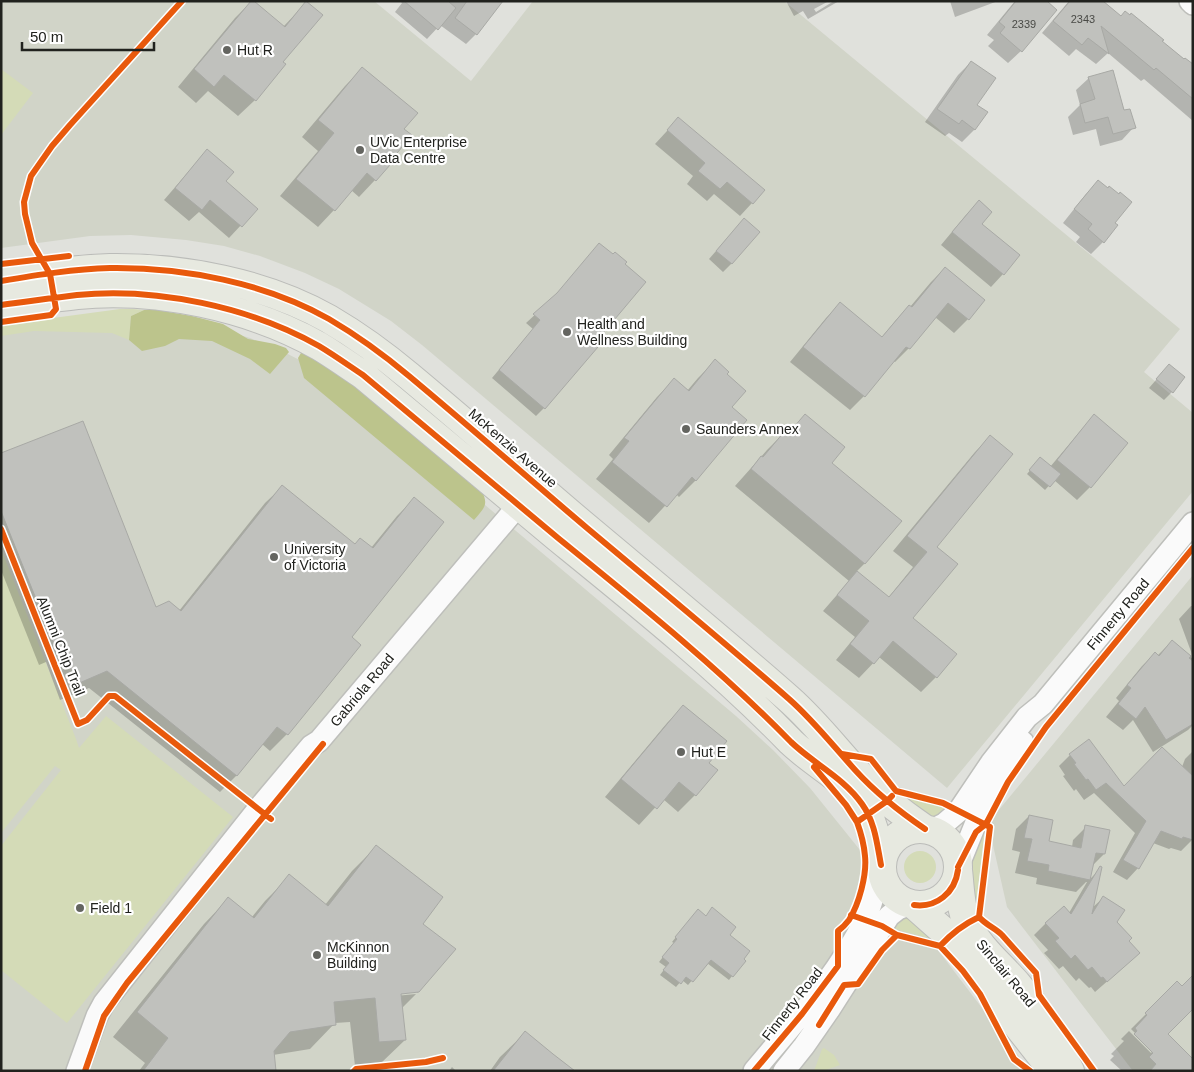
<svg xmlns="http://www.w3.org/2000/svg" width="1194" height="1072" font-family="Arial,sans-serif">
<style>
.built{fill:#d1d4c8}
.green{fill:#d4dbb7}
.forest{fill:#bcc48c}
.shadow{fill:#0003}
.building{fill:#c0c1bd;stroke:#a8a9a5}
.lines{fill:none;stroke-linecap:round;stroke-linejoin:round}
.minor-casing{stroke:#bebfbb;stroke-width:24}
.major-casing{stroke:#bbbcb9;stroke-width:30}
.minor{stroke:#fafafa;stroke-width:21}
.major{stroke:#e7e9e0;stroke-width:28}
.cycleway-casing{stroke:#fff;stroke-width:9}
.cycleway{stroke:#e8590c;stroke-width:6}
.poi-dot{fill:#646560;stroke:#fff;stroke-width:2}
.labels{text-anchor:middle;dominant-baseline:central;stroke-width:4.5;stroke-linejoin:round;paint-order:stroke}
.number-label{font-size:11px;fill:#494a46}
.poi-label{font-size:14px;fill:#21221e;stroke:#fff;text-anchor:start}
.street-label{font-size:14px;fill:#21221e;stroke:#fff}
</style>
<rect width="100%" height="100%" fill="#e0e1dc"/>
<path class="built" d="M1,1H374L471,81L533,1H784L1180,329L1144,372L1193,413V491L947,788L422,345L391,321L339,289L305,273L260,256L224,246L186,240L131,235L90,236L1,248Z
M132,316L211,327L250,338L284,352L311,366L359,399L736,716L773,750L810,788L893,891L1030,1071H1V329L106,317Z
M1193,575V1071H1133L1007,907L988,823Z"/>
<path class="green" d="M1,69L33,93L1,135Z
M120,309H133L144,310L131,316L129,340L112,333L34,331L1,336V325Z
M1,549L76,739L79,748L106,716L233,817L67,1023L1,970V846L61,770L55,766L1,833Z
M897,796L946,806L944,815L931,818Z
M985,828L975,915L969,865Z
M904 867a16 16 0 1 1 32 0a16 16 0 1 1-32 0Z
M905,917H911L939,941L892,928L893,922Z
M824,1048L834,1055L840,1065L823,1071H814L822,1049Z"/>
<path class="forest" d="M144,310H157L192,316L223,324L248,339L275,344L286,348L289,352L270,374L250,359L212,341L179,339L165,346L142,351L129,340L131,316Z
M304,348L338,369L481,489C489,505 485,507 474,520L304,378L298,358Z"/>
<path class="shadow" d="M252,1L283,27L306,3L282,62L255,100L238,116L208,91L196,103L178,87L235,18Z
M400,1H501L476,34L466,44L440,25L427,39L395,12L402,3Z
M786,1H829L814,9L816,12L834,1H839L808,19L803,11L794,16Z
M950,1H998L955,17Z
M1015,1H1044L1021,51L1008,63L988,46L994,40L987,35Z
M1069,1H1101L1120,18L1160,41L1193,66V121L1144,79L1141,81L1108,53L1096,64L1076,49L1069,56L1042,33Z
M971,62L976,105L975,129L962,142L949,133L945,136L925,122L958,75Z
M362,69L403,129L386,164L375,180L359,197L351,190L334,210L318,227L280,196L318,151L302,137L345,86Z
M1089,78L1123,112L1134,127L1122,140L1100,146L1096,129L1073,135L1068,117L1080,105L1076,90Z
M678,119L752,203L740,216L714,194L707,201L687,184L693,176L655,144Z
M207,151L224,181L256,209L229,238L199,212L189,221L164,200L196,163Z
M1099,182L1113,223L1103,242L1091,254L1076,242L1080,237L1063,223L1086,194Z
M979,202L980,224L1003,274L991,287L941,245L966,215Z
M744,219L732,263L723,272L709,259Z
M945,268L968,319L954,333L935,317L909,348L895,362L893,361L864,396L850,410L790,362L826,318L840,304L881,338L896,320L909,306L910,307L931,282Z
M552,299L592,344L544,408L536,416L492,378L533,329L526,323Z
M715,361L725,375L731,407L696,480L679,497L676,494L649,523L596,479L613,459L609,455L657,397L674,380L687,391L698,378Z
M1169,365L1172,392L1164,400L1149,388Z
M805,416L830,463L865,563L856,572L888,598L913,567L893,551L975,452L990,437L935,547L912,618L936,677L921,692L879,657L859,678L836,660L855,637L823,611L849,581L735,486L767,450L784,433L786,435Z
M1094,416L1126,443L1090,487L1077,500L1054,480L1045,490L1027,474L1037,462L1050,467L1082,429Z
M1,454L155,608L179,611L265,503L282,487L355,545L371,548L397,516L414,499L350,637L360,645L287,734L270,751L262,744L237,775L220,792L89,688L60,700L46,662L39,665L1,570Z
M1191,606H1193V657L1179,619Z
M1172,641L1193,659V725L1188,730L1153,752L1133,720L1123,730L1106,717L1119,701L1116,698L1142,666L1155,654L1157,656Z
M684,706L707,763L695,795L678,812L663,799L639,825L605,797L667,723Z
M1193,751L1192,840L1181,851L1171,848L1169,849L1153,843L1138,868L1127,880L1113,872L1135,833L1094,793L1084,800L1076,789L1074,791L1063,776L1065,775L1059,766L1070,755L1124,788L1182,767L1185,759Z
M1029,816L1047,842L1072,847L1073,840L1086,827L1104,854L1092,866L1089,880L1101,868L1092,908L1103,898L1128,941L1127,964L1095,992L1091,987L1089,988L1079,978L1076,981L1063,966L1059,969L1044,953L1048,950L1034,935L1046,923L1069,913L1087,882H1086L1076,892L1036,884L1037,878L1015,873L1020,852L1012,850L1016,829Z
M376,847L421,924L455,949L417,993V991L395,994V996L416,994L402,1008L405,1040L380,1064L355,1066L350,1022L335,1023L310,1049L273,1055L275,1071H139L145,1063L113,1037L204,924L228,899L252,917L265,901L290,876L325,905L352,871Z
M694,915L728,935L732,976L729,980L707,963L688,985L682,980L676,987L660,975L666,967L659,962L674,943L672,942Z
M1177,983L1166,1034L1189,1071H1122L1110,1060L1114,1056L1111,1054L1124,1041L1121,1039L1129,1031L1151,1053L1153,1051L1131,1029Z
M525,1033L573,1071H490L500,1057Z
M452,1067L456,1071H449Z"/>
<path class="building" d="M251,1H254L285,27L306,1L323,15L283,62L286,64L256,101L224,75L214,87L194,69Z
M404,1H448L456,8L438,30Z
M467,1H503L477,35L455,18Z
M1016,1H1047L1057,10L1022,52L1000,33L1005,27L999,22Z
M1070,1H1103L1121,16L1125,11L1130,15L1131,13L1164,40L1162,41L1184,59L1185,58L1193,64V99L1156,68L1154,70L1101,26L1109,54L1088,38L1082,45L1053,21Z
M971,61L996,78L977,105L988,112L975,130L962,120L959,124L937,109Z
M362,67L418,113L404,129L412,135L388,164L390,165L376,181L367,173L335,211L296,179L334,133L318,120Z
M1113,70L1124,110L1130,109L1136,128L1113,134L1108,117L1085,123L1080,104L1095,99L1088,77Z
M678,117L765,190L753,204L727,182L720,189L698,171L705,163L667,130Z
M207,149L234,172L226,181L258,209L242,227L210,200L202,210L175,188Z
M1098,180L1108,188L1109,186L1119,194L1120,192L1132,202L1115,223L1118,225L1104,243L1088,229L1092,224L1074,209Z
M979,200L992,212L982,224L1020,255L1004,275L952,232Z
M744,218L760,232L732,264L716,251Z
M599,243L613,254L615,252L627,262L625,264L646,282L594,344L598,347L545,409L499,370L540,320L533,314L557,293Z
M945,267L985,300L969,320L948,303L910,349L906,347L865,397L803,347L840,302L882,337L909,305L912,307Z
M715,359L729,372L727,374L746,391L732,407L747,420L696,481L692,477L667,507L612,462L629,441L624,438L674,378L689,391Z
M1169,364L1185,377L1173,393L1156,379Z
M805,414L845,447L832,463L902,521L865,564L751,469L761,456L763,457L784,432L788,434Z
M1094,414L1128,443L1091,488L1057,460Z
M83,421L156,607L169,601L181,611L282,485L355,544L360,538L373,548L414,497L444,522L352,637L361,645L288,735L277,727L237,776L107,671L77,684L62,646L56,649L1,511V453Z
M990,435L1013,454L937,547L958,564L913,618L957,654L937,678L893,641L874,664L850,644L869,621L837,595L857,571L889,597L927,552L907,536Z
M1040,457L1061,474L1050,487L1029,470Z
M1172,640L1191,656L1189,658L1193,661V724L1166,740L1145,707L1136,719L1118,704L1131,688L1127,685L1155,652L1159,656Z
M683,705L727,741L709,763L718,770L696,796L679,782L657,809L621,779Z
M1089,739L1124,786L1162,747L1193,776V840L1183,837L1182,839L1161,831L1139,869L1123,860L1146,821L1106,783L1096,790L1088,779L1086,780L1074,764L1076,763L1069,754Z
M1029,815L1053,820L1049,841L1081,848L1085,825L1110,830L1105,854L1096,853L1090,880L1048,871L1049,865L1027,861L1032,839L1024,838Z
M376,845L443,897L423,924L456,949L419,992L401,994L406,1040L379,1042L375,998L334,1002L336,1025L290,1032L274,1051L276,1071H143L168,1038L137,1012L228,897L254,918L289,874L328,906Z
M1100,866L1102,867L1092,914L1103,896L1125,910L1117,922L1132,938L1129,941L1140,953L1107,982L1103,977L1101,978L1092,967L1088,970L1075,955L1071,959L1055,941L1059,938L1045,923L1064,906L1071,914Z
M712,907L736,927L730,935L750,951L744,959L746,961L733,977L711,960L693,982L686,977L681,984L663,970L669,963L662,957L677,939L675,937L698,909L706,916Z
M1193,975V1009L1168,1034L1193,1059V1071H1150L1156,1064L1149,1057L1153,1053L1134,1034L1137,1031L1135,1028L1147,1015L1145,1013L1177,981L1182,986Z
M525,1031L553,1054L575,1071H493Z"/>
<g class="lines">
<defs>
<path id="minor" d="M1190,1L1193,4
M928,830L936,828L944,824L958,812L991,763L1027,717L1043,704L1193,523
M958,867L977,820L1003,773L1023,742
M77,1071L97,1016L104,1003L258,809L311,746L319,741L528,494
M754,1071C793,1024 839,974 865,919C873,902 877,885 881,867
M784,1071L804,1046L829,1010L889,916L898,909L911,904"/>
<path id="major" d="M1,281C37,275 74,269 110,268C184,267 265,283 329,319C358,336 384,355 409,376C469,426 528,478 587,528C655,585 723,641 789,699C814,721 834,747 856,771C876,793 900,812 925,829
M1,305C26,302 51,298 77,295C156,287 250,307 319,346C334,355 348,365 363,375C428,429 493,484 558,538C638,603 719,668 791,742C814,764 844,778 862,804C875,822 877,844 881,865
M882 867a38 38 0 1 1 76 0a38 38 0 1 1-76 0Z
M958,870C960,887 960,907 967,923C979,948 1001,965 1018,985C1040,1011 1055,1041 1070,1071
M914,905L959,945L976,967L1009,1015L1053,1071"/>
</defs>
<use href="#minor" class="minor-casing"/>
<use href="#major" class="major-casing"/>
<use href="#minor" class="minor"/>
<use href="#major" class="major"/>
<defs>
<path id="cycleway" d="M1,264L69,256
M1,281C37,275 74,269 110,268C184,267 265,283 329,319C358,336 384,355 409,376C469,426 528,478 587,528C655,585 723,641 789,699C814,721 834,747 856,771C876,793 900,812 925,829
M1,305C26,302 51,298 77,295C156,287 250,307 319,346C334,355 348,365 363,375C428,429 493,484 558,538C638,603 719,668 791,742C814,764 844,778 862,804C875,822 877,844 881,865
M1,322L51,315L56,309L50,274L32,243L25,214L24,202L31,176L52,146L70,125L182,1
M1,529L78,724L87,720L109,696H115L271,819
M842,754L871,759L896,791L943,803L990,827L979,917C964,924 952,933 940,946L897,935L882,926L851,915
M814,767L846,805L857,822
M958,867L976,832L986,824L1008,782L1046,727L1193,548
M914,905C936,908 955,893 958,870
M979,917C986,925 995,928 1002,935L1036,973L1039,995L1094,1071
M940,946L963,971L980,994L1014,1059L1030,1071
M819,1025L844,985L858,984L882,950L897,935
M85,1071L104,1016L127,983L323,744
M354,1071L356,1069L426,1062L443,1058
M754,1071L802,1014L838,966V931C842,928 846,924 849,920C859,904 867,875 865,856C864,844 861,833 857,822L887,801L892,796"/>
</defs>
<use href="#cycleway" class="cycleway-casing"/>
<use href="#cycleway" class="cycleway"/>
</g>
<g class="poi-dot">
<circle cx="227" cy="50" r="5"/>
<circle cx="360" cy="150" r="5"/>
<circle cx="567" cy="332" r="5"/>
<circle cx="686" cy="429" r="5"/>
<circle cx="274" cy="557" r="5"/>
<circle cx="681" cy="752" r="5"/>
<circle cx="80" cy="908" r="5"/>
<circle cx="317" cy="955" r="5"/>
</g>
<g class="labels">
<g class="number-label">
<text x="1083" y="19">2343</text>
<text x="1024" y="24">2339</text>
</g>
<g class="poi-label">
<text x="237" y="50">Hut R</text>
<text x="370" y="142">UVic Enterprise<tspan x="370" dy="16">Data Centre</tspan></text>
<text x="577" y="324">Health and<tspan x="577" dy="16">Wellness Building</tspan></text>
<text x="696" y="429">Saunders Annex</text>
<text x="284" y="549">University<tspan x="284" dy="16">of Victoria</tspan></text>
<text x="691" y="752">Hut E</text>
<text x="90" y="908">Field 1</text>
<text x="327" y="947">McKinnon<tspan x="327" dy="16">Building</tspan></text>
</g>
<g class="street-label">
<text transform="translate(513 448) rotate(41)">McKenzie Avenue</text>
<text transform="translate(1118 614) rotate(-50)">Finnerty Road</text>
<text transform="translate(61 646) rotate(68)">Alumni Chip Trail</text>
<text transform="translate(362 690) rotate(-50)">Gabriola Road</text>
<text transform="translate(1006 973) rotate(50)">Sinclair Road</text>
<text transform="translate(792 1004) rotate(-52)">Finnerty Road</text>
</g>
</g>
<rect width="1194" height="1072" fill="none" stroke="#21221e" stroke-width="5"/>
<path d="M22 42v8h132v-8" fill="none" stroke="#21221e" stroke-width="2.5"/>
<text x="30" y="42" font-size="15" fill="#21221e" stroke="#ffffff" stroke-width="4" paint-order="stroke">50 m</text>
</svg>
